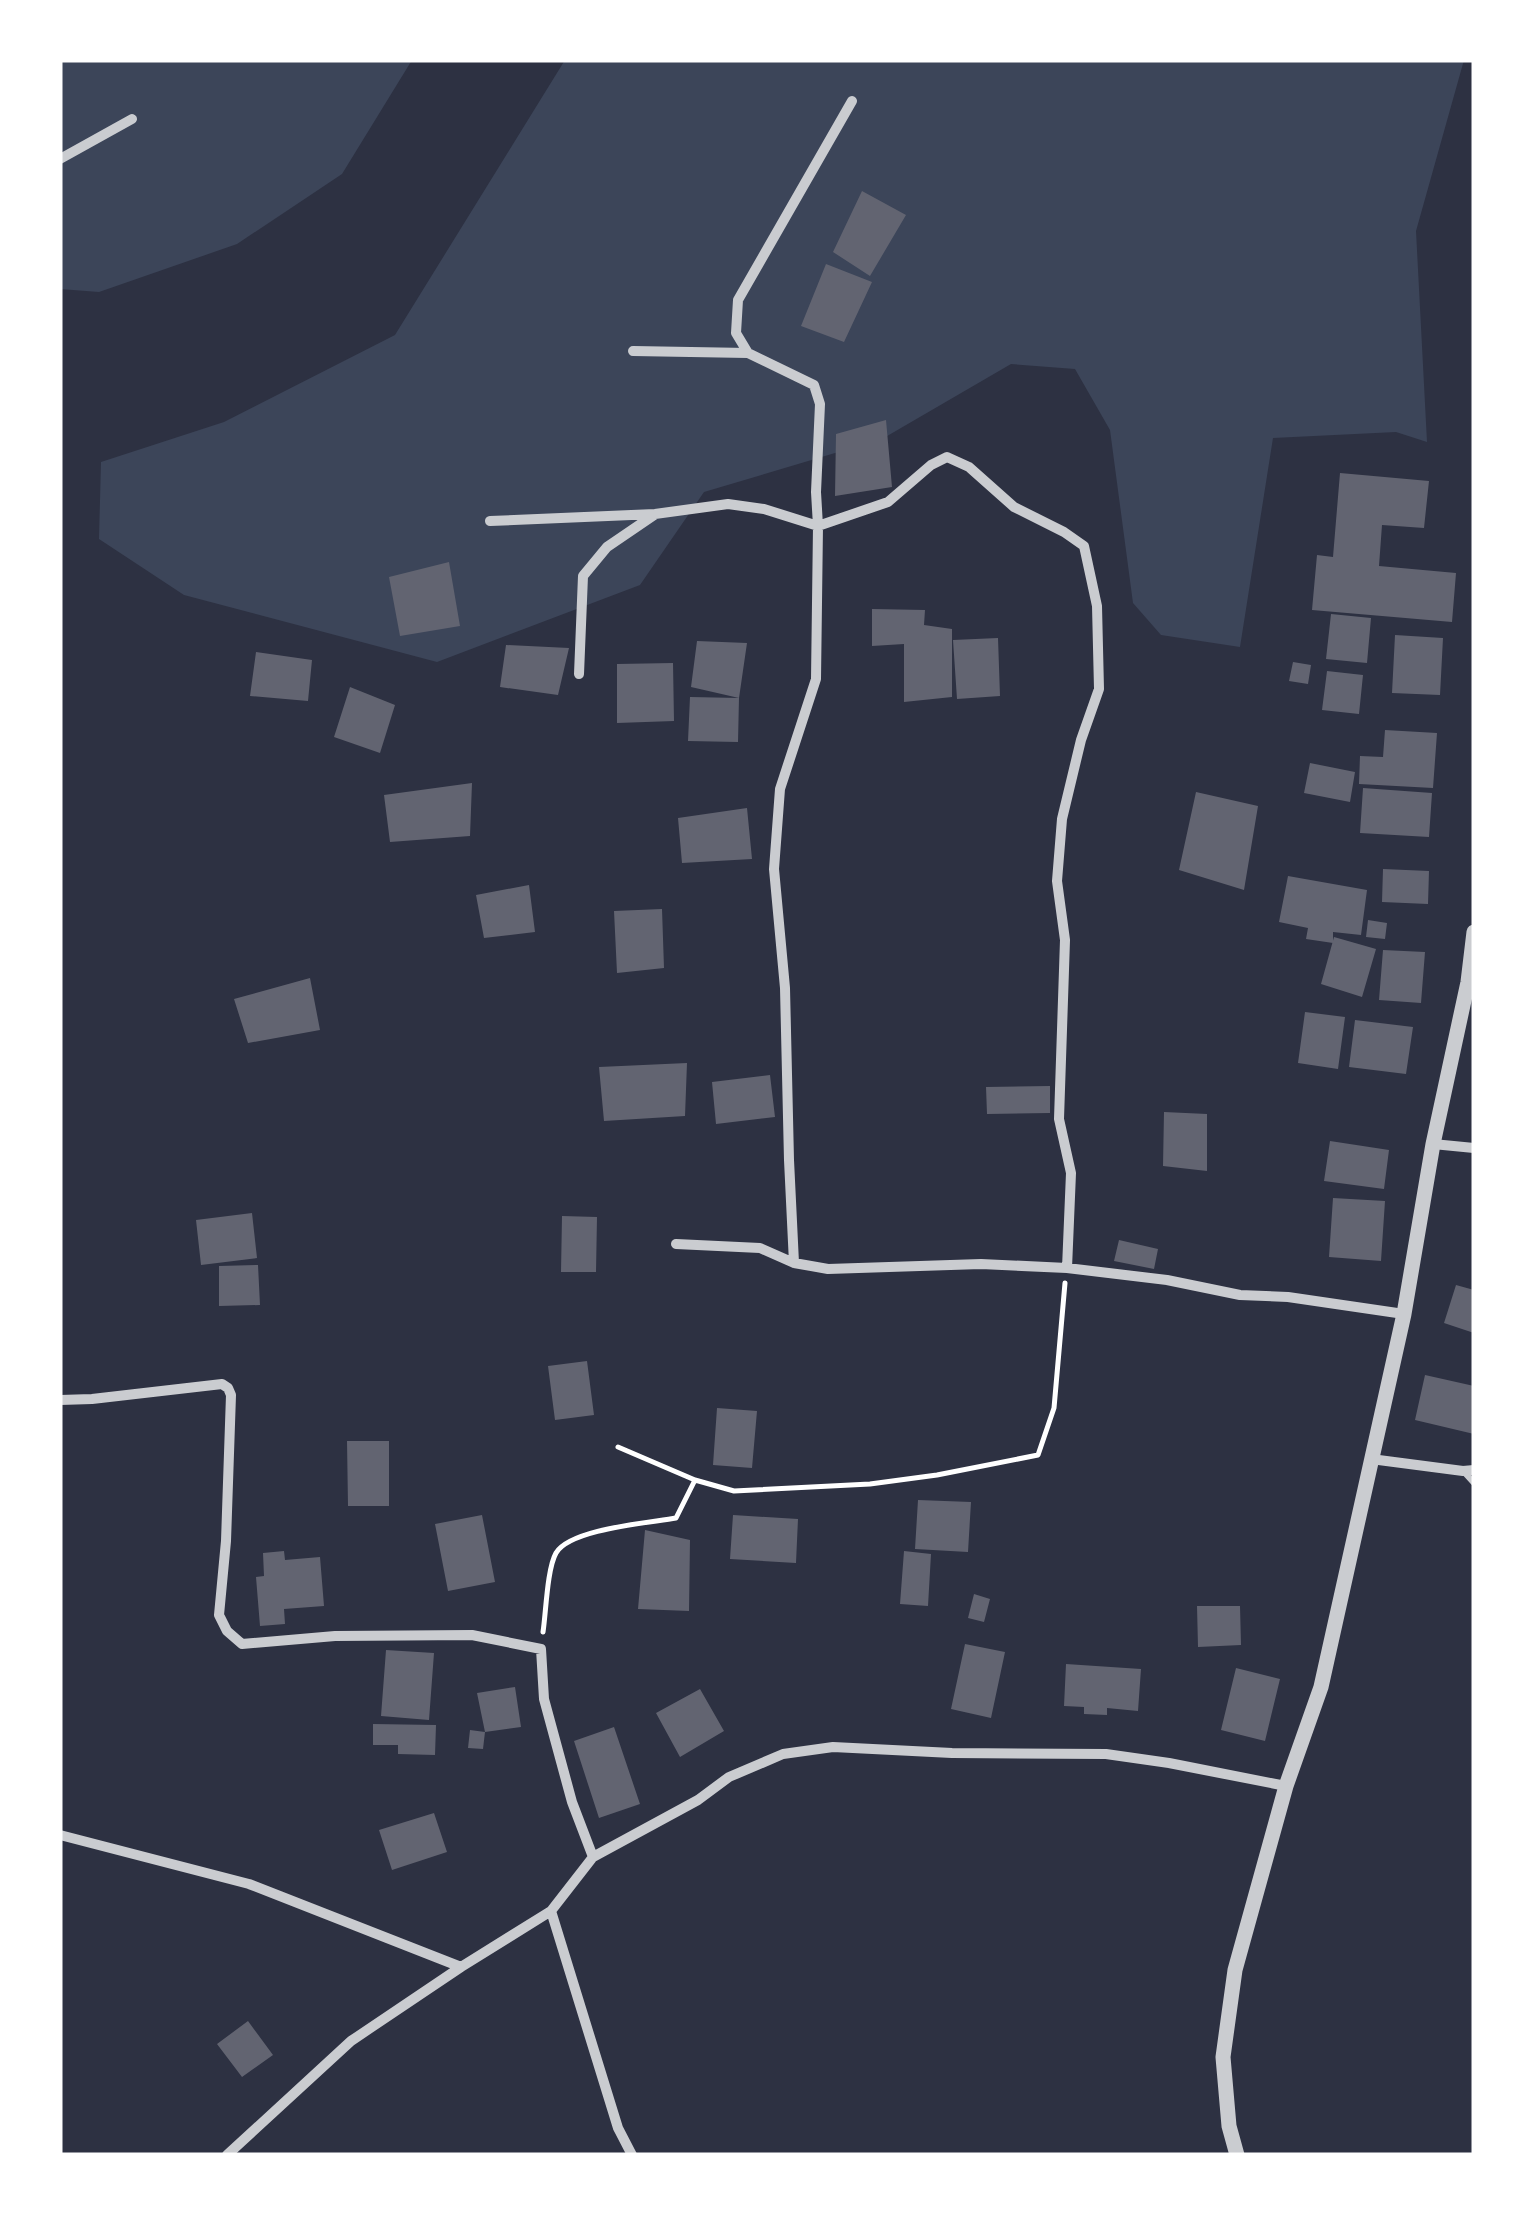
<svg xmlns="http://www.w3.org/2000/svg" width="1534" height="2215" font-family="Arial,sans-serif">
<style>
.green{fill:#3c4559}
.building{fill:#626471}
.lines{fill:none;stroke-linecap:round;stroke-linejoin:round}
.path{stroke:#fff;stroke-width:5}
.service{stroke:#caccd0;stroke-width:6}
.minor{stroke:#caccd0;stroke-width:10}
.tertiary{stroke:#caccd0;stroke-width:15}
</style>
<rect width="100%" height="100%" fill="#2d3142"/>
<path class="green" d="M60,60H412L342,174L237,244L99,292L60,289Z
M565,60H1464L1416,231L1427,442L1396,432L1273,438L1240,647L1161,635L1133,603L1110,430L1075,369L1011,364L882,439L704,492L640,585L437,662L184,595L99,539L101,462L224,422L395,335Z"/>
<path class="building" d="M862,191L906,215L870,276L833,252Z
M826,264L872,282L844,342L801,326Z
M886,420L892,487L835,496L836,434Z
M1340,473L1429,481L1424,528L1382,525L1379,566L1456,573L1452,622L1312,610L1317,555L1333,557Z
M449,562L460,626L400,636L389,577Z
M872,609L925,610L924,625L952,629V697L904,702V644L872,646Z
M1331,614L1371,618L1367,663L1326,659Z
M1395,635L1443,638L1440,695L1392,693Z
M998,638L1000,696L957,699L953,640Z
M697,641L747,643L739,698L691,687Z
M506,645L569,648L558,695L500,687Z
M256,652L312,660L308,701L250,696Z
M1293,662L1311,665L1308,684L1289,681Z
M673,663L674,721L617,723V664Z
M1327,671L1363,675L1359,714L1322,710Z
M350,687L395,705L380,753L334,737Z
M690,697L739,698L738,742L688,741Z
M1385,730L1437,733L1433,788L1359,784L1360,756L1383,757Z
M1310,763L1355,772L1350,802L1304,793Z
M472,783L470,836L390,842L384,795Z
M1363,788L1432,793L1429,837L1360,833Z
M1196,792L1258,806L1244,890L1179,870Z
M747,808L752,859L682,863L678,818Z
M1383,869L1429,871L1428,904L1382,902Z
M1288,876L1367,890L1361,935L1333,932V943L1306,939L1308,928L1279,922Z
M529,885L535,932L484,938L476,895Z
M662,909L664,968L617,973L614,911Z
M1368,920L1387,923L1385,939L1366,937Z
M1334,937L1376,949L1362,997L1321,984Z
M1383,950L1425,952L1421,1003L1379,1000Z
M310,978L320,1030L248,1043L234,999Z
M1305,1012L1345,1017L1338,1069L1298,1063Z
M1355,1020L1413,1027L1406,1074L1349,1067Z
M687,1063L685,1116L604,1121L599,1067Z
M770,1075L775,1117L716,1124L712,1082Z
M1050,1086V1113L987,1114L986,1087Z
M1164,1112L1207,1114V1171L1163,1166Z
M1330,1141L1389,1150L1384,1189L1324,1181Z
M1333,1198L1385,1201L1381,1261L1329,1257Z
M252,1213L257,1258L201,1265L196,1220Z
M562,1216L597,1217L596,1272H561Z
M1119,1240L1158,1249L1154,1269L1114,1261Z
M258,1265L260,1305L219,1306V1266Z
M1456,1285L1474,1290V1333L1444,1323Z
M587,1361L594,1415L555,1420L548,1366Z
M1425,1375L1474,1386V1434L1415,1420Z
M717,1408L757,1411L752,1468L713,1465Z
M347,1441H389V1506H348Z
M918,1500L971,1502L968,1552L915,1549Z
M482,1515L495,1582L448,1591L435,1524Z
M733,1515L798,1519L796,1563L730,1559Z
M645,1530L690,1540L689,1611L638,1609Z
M284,1551L285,1560L320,1557L324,1606L284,1609L285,1624L260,1626L256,1577L264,1576L263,1553Z
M904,1551L931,1554L928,1606L900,1604Z
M974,1594L990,1599L984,1622L968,1618Z
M1197,1606H1240L1241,1645L1198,1647Z
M965,1644L1005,1652L991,1718L951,1709Z
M386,1650L434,1653L429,1720L381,1716Z
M1066,1664L1141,1669L1138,1711L1107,1708V1715L1084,1714V1707L1064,1706Z
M1236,1668L1280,1679L1265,1741L1221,1730Z
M515,1687L521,1727L485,1732L483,1749L468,1748L470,1730L485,1732L477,1693Z
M700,1689L724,1731L680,1757L656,1713Z
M373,1724L436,1725L435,1755L398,1754V1745H373Z
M614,1727L640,1804L599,1818L574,1741Z
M434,1813L447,1852L392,1870L379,1830Z
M248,2021L273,2055L242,2077L217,2044Z"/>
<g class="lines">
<path class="path" d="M618,1447L695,1480L734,1491L870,1484L937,1475L1038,1455L1054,1408L1065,1283
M543,1632C546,1613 547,1569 556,1553C570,1529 648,1523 676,1518L695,1480"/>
<path class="service" d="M1464,1472L1474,1483"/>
<path class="minor" d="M60,159L132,119
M633,351L748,353
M490,521L655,514L728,504L764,509L818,526L888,502L931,465L947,457L969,467L1014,507L1064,532L1084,546L1097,606L1099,689L1081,740L1062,819L1057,881L1065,940L1059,1119L1071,1173L1067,1268
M579,674L583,576L607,547L654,515
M1433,1144L1474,1148
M676,1244L760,1248L794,1263L828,1269L981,1264L1067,1268L1167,1280L1240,1295L1288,1297L1404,1314
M794,1263L789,1160L785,988L774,869L780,789L816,679L818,526L816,492L820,404L814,385L748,353L736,333L738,300L852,101
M60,1400L92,1399L222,1384L228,1388L231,1395L226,1541L219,1615L227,1631L242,1644L335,1636L472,1635L541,1649L544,1699L572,1802L593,1857
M1371,1459L1463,1471L1474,1470
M60,1835L249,1884L461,1967
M551,1911L618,2128L632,2155
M227,2155L351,2041L461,1967L551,1911L593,1857L698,1800L729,1777L783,1754L833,1747L952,1753L1106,1754L1169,1763L1286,1786"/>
<path class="tertiary" d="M1237,2155L1229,2126L1223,2057L1235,1970L1286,1786L1321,1687L1404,1314L1433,1144L1468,982L1474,932"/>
</g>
<rect width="1534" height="2215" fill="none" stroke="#ffffff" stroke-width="125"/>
</svg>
